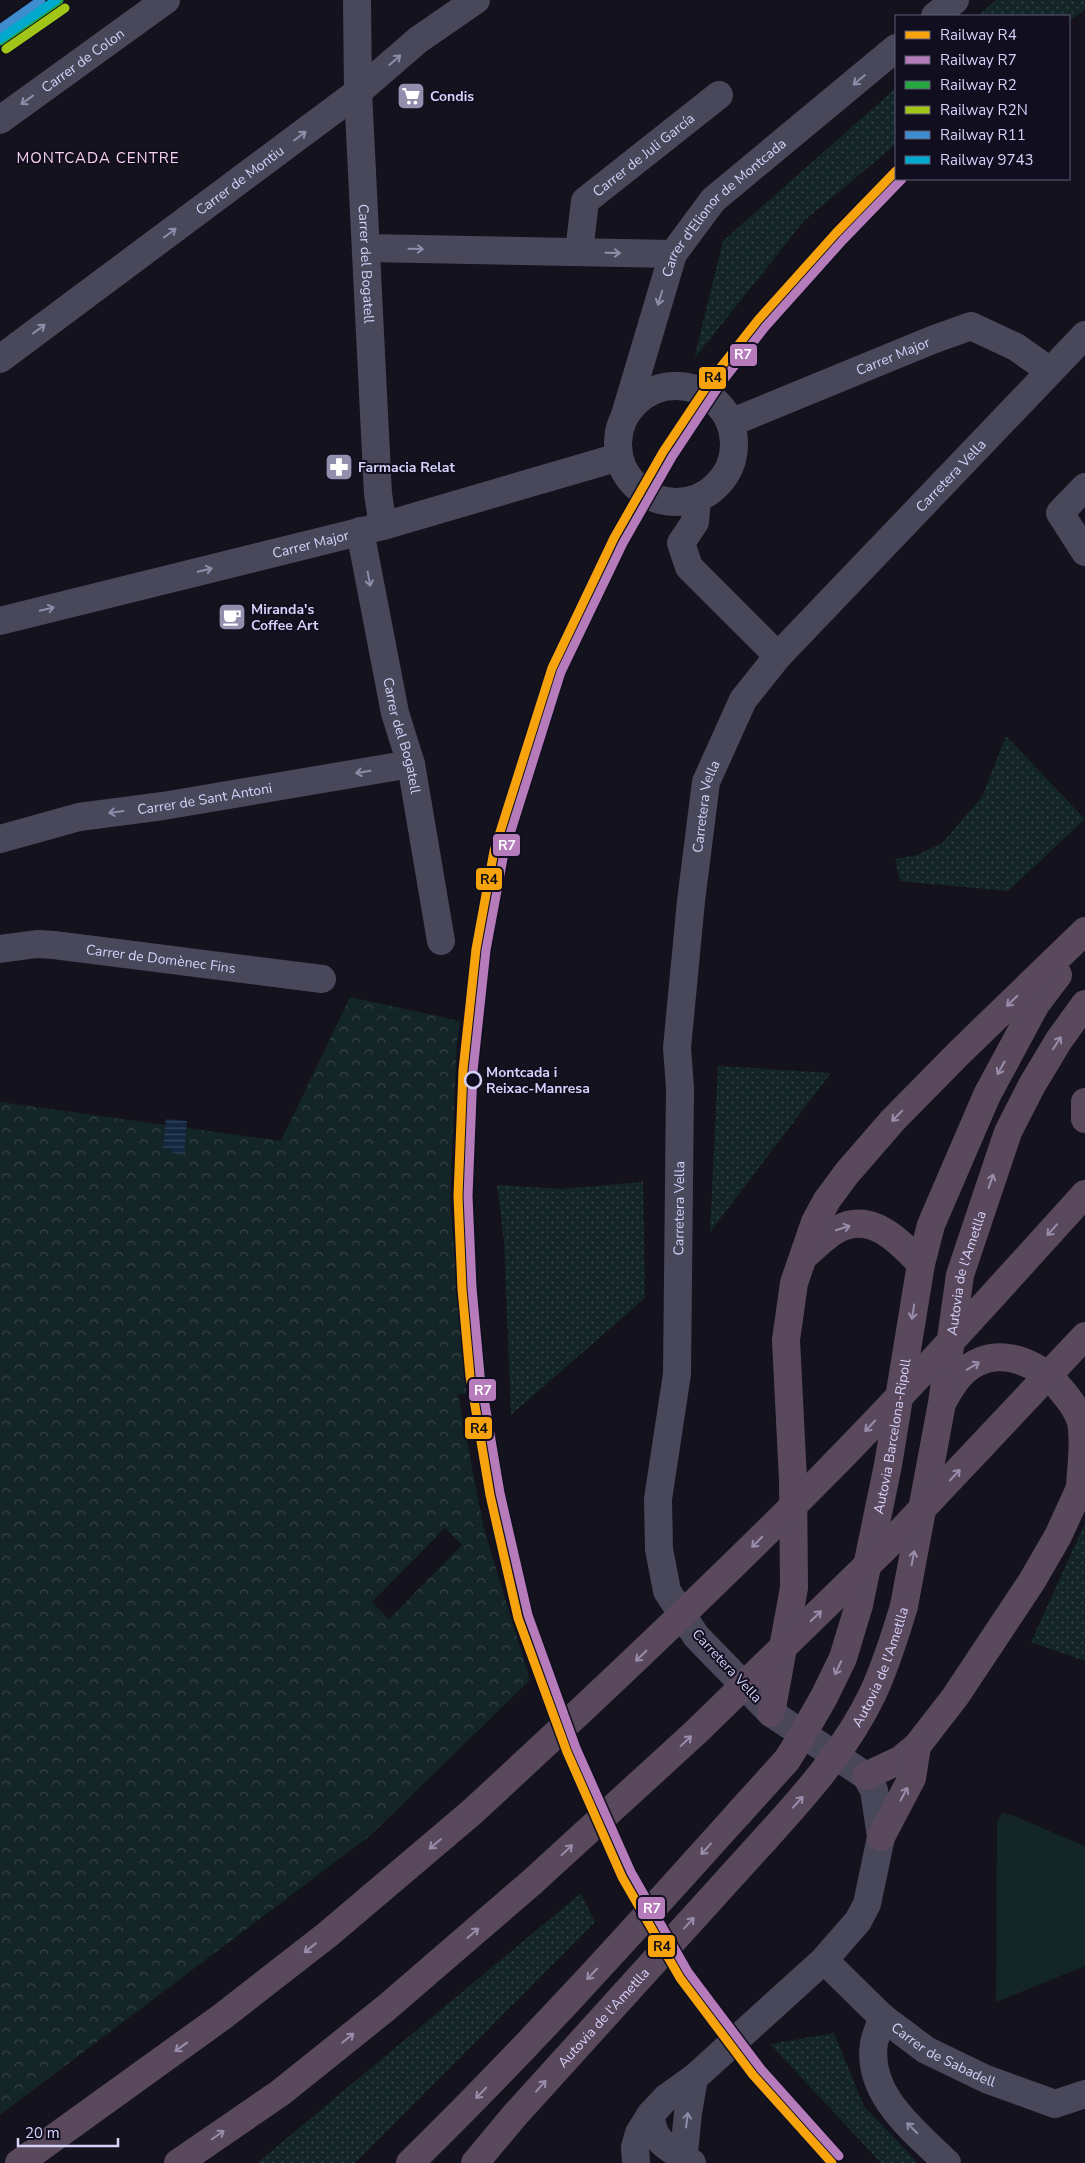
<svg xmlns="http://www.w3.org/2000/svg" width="1085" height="2163" font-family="'Nunito Sans',sans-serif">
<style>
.green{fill:url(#green-dots)}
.forest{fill:url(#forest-crowns);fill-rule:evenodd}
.pitch{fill:#132526}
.water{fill:url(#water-rules)}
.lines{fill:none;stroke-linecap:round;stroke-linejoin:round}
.street{stroke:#49485b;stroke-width:28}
.highway{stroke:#5a495d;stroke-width:28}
.highway-bridge{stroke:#5a495d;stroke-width:28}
.rail-1-casing{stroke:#110f1f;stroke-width:12}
.rail-2-casing{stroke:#110f1f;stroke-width:12}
.rail-3-casing{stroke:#110f1f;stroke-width:12}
.rail-4-casing{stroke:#110f1f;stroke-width:12}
.rail-5-casing{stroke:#110f1f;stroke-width:12}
.rail-6-casing{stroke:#110f1f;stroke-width:12}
.rail-1{stroke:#f6a30d;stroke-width:9}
.rail-2{stroke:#b57bba;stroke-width:9}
.rail-3{stroke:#26a741;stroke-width:9}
.rail-4{stroke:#a2c617;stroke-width:9}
.rail-5{stroke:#3e8dcf;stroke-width:9}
.rail-6{stroke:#00a9ce;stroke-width:9}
.oneway{stroke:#8f8daa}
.oneway2{stroke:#988eac}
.stop-dot{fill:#110f1f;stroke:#d5d2fa;stroke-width:2.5}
.labels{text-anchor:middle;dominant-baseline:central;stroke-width:4;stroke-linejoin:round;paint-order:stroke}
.street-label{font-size:14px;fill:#d5d2fa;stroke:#110f1f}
.poi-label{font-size:14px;font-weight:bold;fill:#d5d2fa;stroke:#110f1f;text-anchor:start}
.stop-label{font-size:14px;font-weight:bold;fill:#d5d2fa;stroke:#110f1f;text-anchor:start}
.neighbourhood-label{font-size:15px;letter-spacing:1px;fill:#fad4ee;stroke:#110f1f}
.line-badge{stroke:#110f1f;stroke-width:2}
.badge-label{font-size:14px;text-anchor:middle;font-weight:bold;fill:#fff}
.pale-badge-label{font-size:14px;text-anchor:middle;font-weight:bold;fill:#111}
</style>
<defs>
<pattern id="green-dots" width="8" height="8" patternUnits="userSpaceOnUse" patternTransform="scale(1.25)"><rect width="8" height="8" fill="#132526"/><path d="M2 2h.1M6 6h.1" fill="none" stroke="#344446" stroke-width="1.8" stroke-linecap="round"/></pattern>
<pattern id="forest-crowns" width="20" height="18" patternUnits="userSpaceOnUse" patternTransform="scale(1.25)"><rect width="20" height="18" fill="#132526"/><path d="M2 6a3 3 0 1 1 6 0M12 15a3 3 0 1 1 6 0" fill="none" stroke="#344446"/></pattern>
<pattern id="water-rules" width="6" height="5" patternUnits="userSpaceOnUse" patternTransform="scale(1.25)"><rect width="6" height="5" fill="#142740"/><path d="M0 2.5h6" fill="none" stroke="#35455c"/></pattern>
</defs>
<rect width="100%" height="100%" fill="#14121c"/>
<path class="green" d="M996,0H1085V10L1069,21V16H978Z
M896,88V144L804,221L694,359L723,241Z
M1006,736L1085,819L1008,891L900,881L895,859L917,855L942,843L982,797Z
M718,1066L831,1073L710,1232Z
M643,1182L645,1298L511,1415L504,1241L497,1185L562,1189Z
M1085,1523V1661L1031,1642Z
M581,1893L595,1922L355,2163H257Z
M834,2033L864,2106L918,2163H881L770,2044Z"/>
<path class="forest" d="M350,997L460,1021L457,1041L450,1203L467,1394H458L484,1529L530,1680L371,1835L0,2115V1102L281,1141ZM445,1528L462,1545L389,1619L372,1602Z"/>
<path class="pitch" d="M1002,1813L1012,1815L1085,1846V1966L996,2002L997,1822Z"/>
<path class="water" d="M166,1119L187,1121L184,1154L172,1153V1150L163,1148Z"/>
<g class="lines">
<g class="street">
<path id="s1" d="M357,0L358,92L378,494L383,526"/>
<path d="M935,16L955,0"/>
<path id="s2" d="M0,120L166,0"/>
<path d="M367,248L673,254"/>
<path id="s3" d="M579,252L585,201L719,95"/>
<path id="s4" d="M0,359L358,92L418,40L476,0"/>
<circle cx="676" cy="444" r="58"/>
<path id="s5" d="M625,415L673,254L713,200L896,48"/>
<path id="s6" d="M730,423L932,340L971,326L1016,347L1050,371"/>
<path d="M1085,487L1060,513L1085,552"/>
<path d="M697,499L695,522L681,543L689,567L778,656"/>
<path id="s7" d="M360,531L395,713L411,764L441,941"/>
<path id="s8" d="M0,621L383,526L619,457"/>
<path id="s9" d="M0,839L79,817L163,806L411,764"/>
<path id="s10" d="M0,949L37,944L54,945L322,979"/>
<path id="s11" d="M824,1960L882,2017L926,2050L986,2079L1055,2104L1085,2094"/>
<path d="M882,2017C880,2026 876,2034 874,2043C866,2095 915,2131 947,2163"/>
<path d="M651,2114C652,2144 670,2148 692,2163"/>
<path id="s12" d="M636,2163L635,2147L639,2133L651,2114L666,2098L694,2078L824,1960L858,1921L867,1904L881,1837L874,1790L866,1776L771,1713L696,1636L667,1591L659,1549L658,1499L677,1374L680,1088L677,1048L691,901L706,782L743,700L778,656L1085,335"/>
<path d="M683,2163L688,2113L694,2078"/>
</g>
<g class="highway">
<path d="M1085,1102V1119"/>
<path d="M804,1256C815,1247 826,1235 838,1229C872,1211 900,1242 921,1264"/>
<path d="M943,1401C948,1393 952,1385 958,1378C987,1343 1031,1357 1058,1386C1067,1397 1077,1408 1081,1422C1085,1442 1081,1466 1080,1487"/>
<path id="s13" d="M859,1605L888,1465L921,1264L931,1225L987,1095L1036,1004L1058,975"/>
<path id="s14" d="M904,1606L942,1403L960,1275L1008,1132L1032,1085L1059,1040L1085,1004"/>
<path d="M771,1713L794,1588L793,1480L786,1340L794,1283L815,1222L827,1200L847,1173L893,1120L959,1053L1085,931"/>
<path d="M866,1776L900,1760L917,1746L955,1697L1032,1581L1058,1536L1085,1477"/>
<path d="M881,1837L912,1778L917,1746"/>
<path d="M19,2163L223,2016L327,1935L472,1812"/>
<path d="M178,2163L280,2093L386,2008L531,1883"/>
<path d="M410,2163C525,2051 632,1932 739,1813"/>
<path id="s15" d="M475,2163L515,2115L766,1838"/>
</g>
<g class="highway-bridge">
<path d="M472,1812C589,1704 705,1595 817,1482C909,1389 997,1291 1085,1194"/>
<path d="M739,1813L787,1760L800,1739L824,1697L843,1658L859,1605"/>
<path id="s16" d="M766,1838C806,1794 847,1748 873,1693C886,1665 895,1636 904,1606"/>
<path d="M531,1883L696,1732L888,1545L1085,1336"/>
</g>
<defs>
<path id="rail-1" d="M832,2163L753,2075L680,1978L622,1877L567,1752L518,1618L490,1495L470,1376L462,1289L458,1196L463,1070L476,949L494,851L552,668L614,538L663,452L713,377L758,320L836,233L896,171"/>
<path id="rail-2" d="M839,2156L761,2069L688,1972L631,1872L576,1748L528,1615L500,1493L480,1375L472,1288L468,1196L473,1071L486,950L504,853L561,672L623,543L672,457L721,383L766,326L843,240L902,179"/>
<path id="rail-3" d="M0,41L59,0"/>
<path id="rail-4" d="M6,49L65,8"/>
<path id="rail-5" d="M0,29L41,0"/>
<path id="rail-6" d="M0,39L56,0"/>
</defs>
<use href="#rail-1" class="rail-1-casing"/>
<use href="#rail-2" class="rail-2-casing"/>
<use href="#rail-3" class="rail-3-casing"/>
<use href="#rail-4" class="rail-4-casing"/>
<use href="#rail-5" class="rail-5-casing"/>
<use href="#rail-6" class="rail-6-casing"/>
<use href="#rail-1" class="rail-1"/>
<use href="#rail-2" class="rail-2"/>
<use href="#rail-3" class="rail-3"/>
<use href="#rail-4" class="rail-4"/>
<use href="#rail-5" class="rail-5"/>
<use href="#rail-6" class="rail-6"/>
</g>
<defs><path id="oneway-shaft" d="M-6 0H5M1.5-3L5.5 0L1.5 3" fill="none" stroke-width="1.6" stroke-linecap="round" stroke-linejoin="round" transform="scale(1.25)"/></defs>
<g class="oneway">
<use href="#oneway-shaft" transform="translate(395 60) rotate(-41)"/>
<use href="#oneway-shaft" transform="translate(859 80) rotate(140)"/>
<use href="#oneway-shaft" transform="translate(27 100) rotate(144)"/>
<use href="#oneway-shaft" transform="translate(300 136) rotate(-37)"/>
<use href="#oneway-shaft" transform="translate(170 233) rotate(-37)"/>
<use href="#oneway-shaft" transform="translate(416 249) rotate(1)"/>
<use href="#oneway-shaft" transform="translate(613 253) rotate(1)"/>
<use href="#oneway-shaft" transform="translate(660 298) rotate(107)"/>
<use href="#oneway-shaft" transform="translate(39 329) rotate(-37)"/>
<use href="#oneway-shaft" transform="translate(205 570) rotate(-14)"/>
<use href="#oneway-shaft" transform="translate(369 579) rotate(79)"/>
<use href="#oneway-shaft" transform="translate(47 609) rotate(-14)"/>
<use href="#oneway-shaft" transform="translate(363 772) rotate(170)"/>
<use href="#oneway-shaft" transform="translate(116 812) rotate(172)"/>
<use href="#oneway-shaft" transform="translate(687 2120) rotate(-83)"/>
<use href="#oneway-shaft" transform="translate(912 2128) rotate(-135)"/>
</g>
<g class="oneway2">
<use href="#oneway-shaft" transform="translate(1012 1001) rotate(136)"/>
<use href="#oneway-shaft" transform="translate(1057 1043) rotate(-57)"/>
<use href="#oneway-shaft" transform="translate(1001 1068) rotate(119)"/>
<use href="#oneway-shaft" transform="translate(897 1116) rotate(134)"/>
<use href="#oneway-shaft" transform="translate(991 1181) rotate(-71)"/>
<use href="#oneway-shaft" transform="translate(843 1228) rotate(-18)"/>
<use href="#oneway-shaft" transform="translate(1052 1230) rotate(132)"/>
<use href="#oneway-shaft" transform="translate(913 1312) rotate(99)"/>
<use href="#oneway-shaft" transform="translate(973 1366) rotate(-31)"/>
<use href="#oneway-shaft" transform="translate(870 1426) rotate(133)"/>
<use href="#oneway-shaft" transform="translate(955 1475) rotate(-47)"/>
<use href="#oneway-shaft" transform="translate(757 1542) rotate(135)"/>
<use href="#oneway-shaft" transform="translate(913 1558) rotate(-79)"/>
<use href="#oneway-shaft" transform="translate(816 1616) rotate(-44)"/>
<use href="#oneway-shaft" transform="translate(641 1656) rotate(136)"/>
<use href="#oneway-shaft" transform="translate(838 1668) rotate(115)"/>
<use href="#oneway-shaft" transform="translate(686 1741) rotate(-43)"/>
<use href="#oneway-shaft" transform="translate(904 1794) rotate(-62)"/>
<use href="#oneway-shaft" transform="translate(798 1802) rotate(-48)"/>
<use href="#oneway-shaft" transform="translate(435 1844) rotate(140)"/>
<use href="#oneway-shaft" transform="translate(706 1849) rotate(132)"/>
<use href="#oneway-shaft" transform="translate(567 1850) rotate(-43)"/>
<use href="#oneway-shaft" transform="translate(689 1923) rotate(-48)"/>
<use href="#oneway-shaft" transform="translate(473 1933) rotate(-41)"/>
<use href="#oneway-shaft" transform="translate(310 1948) rotate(142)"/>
<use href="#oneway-shaft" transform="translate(592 1974) rotate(133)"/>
<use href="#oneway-shaft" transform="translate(348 2038) rotate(-39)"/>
<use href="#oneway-shaft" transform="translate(181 2047) rotate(144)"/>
<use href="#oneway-shaft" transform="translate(541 2086) rotate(-48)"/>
<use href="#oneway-shaft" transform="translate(481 2093) rotate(134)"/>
<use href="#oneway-shaft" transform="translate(218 2135) rotate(-35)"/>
</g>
<defs>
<symbol id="supermarket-square" viewBox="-11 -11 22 22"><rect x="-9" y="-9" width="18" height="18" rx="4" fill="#918fac" stroke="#110f1f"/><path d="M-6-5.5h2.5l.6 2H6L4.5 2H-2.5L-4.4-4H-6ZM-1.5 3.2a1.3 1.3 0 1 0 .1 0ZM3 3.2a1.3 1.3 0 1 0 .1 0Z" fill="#fff"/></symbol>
<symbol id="pharmacy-square" viewBox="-11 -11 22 22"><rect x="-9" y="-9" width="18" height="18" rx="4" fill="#918fac" stroke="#110f1f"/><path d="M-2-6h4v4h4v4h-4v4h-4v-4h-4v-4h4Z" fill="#fff"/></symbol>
<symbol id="cafe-square" viewBox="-11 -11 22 22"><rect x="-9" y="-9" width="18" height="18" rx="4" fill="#918fac" stroke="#110f1f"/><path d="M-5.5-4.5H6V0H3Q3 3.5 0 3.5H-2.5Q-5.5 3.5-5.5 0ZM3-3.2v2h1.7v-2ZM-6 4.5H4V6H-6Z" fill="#fff"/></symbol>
</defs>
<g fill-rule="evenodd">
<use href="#supermarket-square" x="395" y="80" width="32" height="32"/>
<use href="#pharmacy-square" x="323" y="451" width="32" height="32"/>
<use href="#cafe-square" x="216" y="601" width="32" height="32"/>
</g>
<circle class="stop-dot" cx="473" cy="1080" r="8"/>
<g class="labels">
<g class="street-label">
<text stroke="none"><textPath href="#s2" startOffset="102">Carrer de Colon</textPath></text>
<text stroke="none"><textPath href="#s3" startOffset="126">Carrer de Juli García</textPath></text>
<text stroke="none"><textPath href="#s4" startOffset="299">Carrer de Montiu</textPath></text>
<text stroke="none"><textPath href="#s5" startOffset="236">Carrer d'Elionor de Montcada</textPath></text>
<text stroke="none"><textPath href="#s1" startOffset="264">Carrer del Bogatell</textPath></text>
<text stroke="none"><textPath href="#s6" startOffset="176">Carrer Major</textPath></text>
<text stroke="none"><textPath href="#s12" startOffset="1972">Carretera Vella</textPath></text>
<text stroke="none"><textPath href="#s8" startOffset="320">Carrer Major</textPath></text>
<text stroke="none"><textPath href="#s7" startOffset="209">Carrer del Bogatell</textPath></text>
<text stroke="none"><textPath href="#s9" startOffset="209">Carrer de Sant Antoni</textPath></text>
<text stroke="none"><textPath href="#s12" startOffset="1552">Carretera Vella</textPath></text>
<text stroke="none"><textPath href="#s10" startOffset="162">Carrer de Domènec Fins</textPath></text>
<text stroke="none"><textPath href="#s12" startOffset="1148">Carretera Vella</textPath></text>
<text stroke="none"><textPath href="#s14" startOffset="339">Autovia de l'Ametlla</textPath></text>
<text stroke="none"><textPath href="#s13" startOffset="172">Autovia Barcelona-Ripoll</textPath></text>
<text transform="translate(727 1666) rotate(47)">Carretera Vella</text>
<text stroke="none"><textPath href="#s16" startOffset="208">Autovia de l'Ametlla</textPath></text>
<text stroke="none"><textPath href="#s15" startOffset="194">Autovia de l'Ametlla</textPath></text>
<text stroke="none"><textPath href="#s11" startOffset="154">Carrer de Sabadell</textPath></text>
</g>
<g class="poi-label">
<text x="430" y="96">Condis</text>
<text x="358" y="467">Farmacia Relat</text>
<text x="251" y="609">Miranda's<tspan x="251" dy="16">Coffee Art</tspan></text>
</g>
<g class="stop-label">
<text x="486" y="1072">Montcada i<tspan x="486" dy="16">Reixac-Manresa</tspan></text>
</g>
<g class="neighbourhood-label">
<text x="98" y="158">MONTCADA CENTRE</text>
</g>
</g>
<g class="line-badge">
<rect x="729" y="343" width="29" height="24" rx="5" fill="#b57bba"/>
<rect x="698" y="366" width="29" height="24" rx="5" fill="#f6a30d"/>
<rect x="492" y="833" width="29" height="24" rx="5" fill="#b57bba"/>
<rect x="475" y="867" width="28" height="24" rx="5" fill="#f6a30d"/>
<rect x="468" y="1378" width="29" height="24" rx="5" fill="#b57bba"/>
<rect x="464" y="1416" width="29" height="24" rx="5" fill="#f6a30d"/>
<rect x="637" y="1896" width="29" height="24" rx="5" fill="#b57bba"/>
<rect x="647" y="1934" width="29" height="24" rx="5" fill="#f6a30d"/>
</g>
<g class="badge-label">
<text x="743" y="359">R7</text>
<text x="507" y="850">R7</text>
<text x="483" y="1395">R7</text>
<text x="652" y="1913">R7</text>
</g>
<g class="pale-badge-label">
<text x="713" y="382">R4</text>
<text x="489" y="884">R4</text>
<text x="479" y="1433">R4</text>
<text x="662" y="1951">R4</text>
</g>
<rect x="895" y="15" width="175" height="165" fill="#110f1f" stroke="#5f5d77"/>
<rect x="905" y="31" width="25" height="8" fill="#f6a30d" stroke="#5f5d77"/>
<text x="940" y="40" font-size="15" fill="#d5d2fa">Railway R4</text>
<rect x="905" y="56" width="25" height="8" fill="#b57bba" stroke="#5f5d77"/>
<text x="940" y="65" font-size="15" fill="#d5d2fa">Railway R7</text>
<rect x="905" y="81" width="25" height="8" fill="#26a741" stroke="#5f5d77"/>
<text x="940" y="90" font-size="15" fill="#d5d2fa">Railway R2</text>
<rect x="905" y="106" width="25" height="8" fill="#a2c617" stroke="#5f5d77"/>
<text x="940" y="115" font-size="15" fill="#d5d2fa">Railway R2N</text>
<rect x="905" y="131" width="25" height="8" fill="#3e8dcf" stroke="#5f5d77"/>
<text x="940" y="140" font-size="15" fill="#d5d2fa">Railway R11</text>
<rect x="905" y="156" width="25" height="8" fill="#00a9ce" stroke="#5f5d77"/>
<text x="940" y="165" font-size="15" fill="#d5d2fa">Railway 9743</text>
<path d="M18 2138v8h100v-8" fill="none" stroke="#d5d2fa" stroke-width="2.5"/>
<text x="25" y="2138" font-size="15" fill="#d5d2fa" stroke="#110f1f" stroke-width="4" paint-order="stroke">20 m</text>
</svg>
